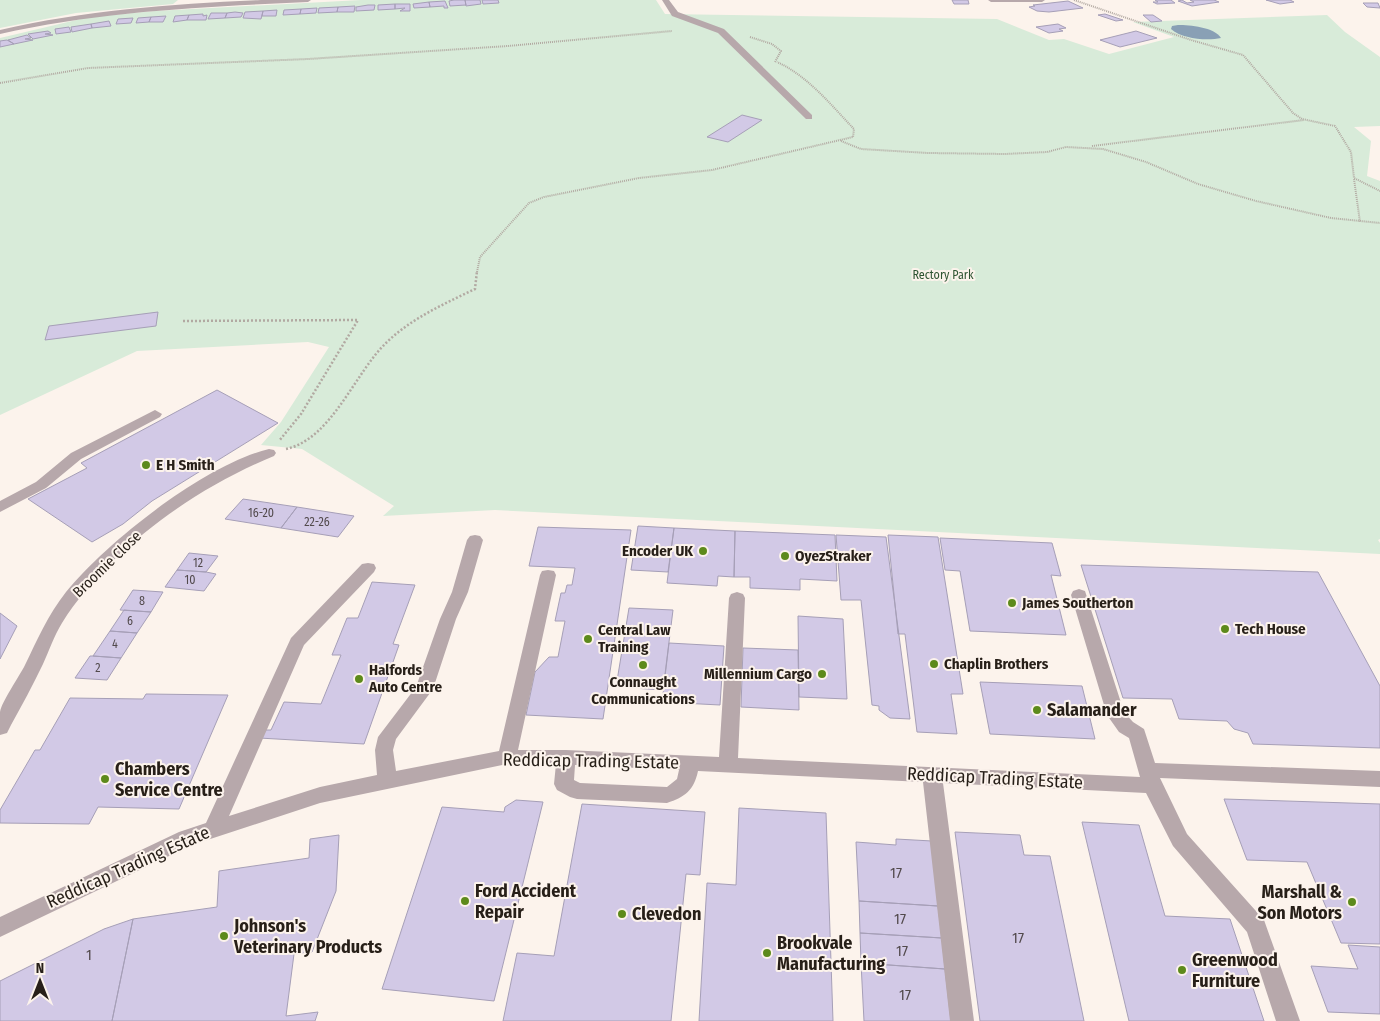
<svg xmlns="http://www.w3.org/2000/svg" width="1380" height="1021" font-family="'Fira Sans Condensed',sans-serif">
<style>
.green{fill:#d8ebd9}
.water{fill:#89a0b5}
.building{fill:#d2c9e6;stroke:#a69fb7}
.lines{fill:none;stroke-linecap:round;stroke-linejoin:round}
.path-far1{stroke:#b2a9a2;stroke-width:2;stroke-dasharray:1 1;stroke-linecap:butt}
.path{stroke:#b2a9a2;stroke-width:2.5;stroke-dasharray:2 2;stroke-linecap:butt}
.minor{fill:#b7a8ab;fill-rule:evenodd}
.poi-dot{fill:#5d8a1b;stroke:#fcf3ec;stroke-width:2}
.labels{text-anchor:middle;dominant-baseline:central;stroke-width:4;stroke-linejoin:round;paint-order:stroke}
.far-park-label{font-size:12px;fill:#2e5432;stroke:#fcf3ec}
.number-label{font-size:12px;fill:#524a4c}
.poi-label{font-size:15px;font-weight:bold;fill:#271f18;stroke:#fcf3ec;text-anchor:start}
.street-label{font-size:15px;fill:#271f18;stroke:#fcf3ec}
.near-number-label{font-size:15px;fill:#524a4c}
.near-poi-label{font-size:18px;font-weight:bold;fill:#271f18;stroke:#fcf3ec;text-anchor:start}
.near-street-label{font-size:18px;fill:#271f18;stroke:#fcf3ec}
</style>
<rect width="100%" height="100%" fill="#fcf3ec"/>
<path class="green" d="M0,0H178L173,4L76,13L0,28Z
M361,0H656L665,14L997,19L1049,40L1064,39L1109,54L1174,37L1133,22L1327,15L1345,32L1380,57V126L1354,127L1371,141L1367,176L1380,181V539L1378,540L1380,543V554L495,510L383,516L394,506L302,449L261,445L281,422L329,347L308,342L137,351L0,415V38L89,17L155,11Z"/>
<path class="water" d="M1178,25C1190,25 1214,27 1221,38C1207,41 1182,39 1171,29L1172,26Z"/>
<path class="building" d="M454,0H465L466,5L450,6L449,1Z
M465,0H480L481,4L466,6Z
M482,0H498L499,3L483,4Z
M952,0H968L969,4H954Z
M1155,0H1171L1175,3L1157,4L1153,2H1158Z
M1182,0L1187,3L1194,2L1190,0H1214L1219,2L1192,6L1178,1Z
M1266,0H1290L1294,2L1280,4Z
M445,1L448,8H444V6L430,7L429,2Z
M1068,1L1083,8L1049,12L1037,11L1029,7L1035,6L1033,5Z
M429,2L430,7L414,8L413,4Z
M1363,3H1378L1380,8L1367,7Z
M395,4V9L378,10V5Z
M395,4H410V11H400L405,8L395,9Z
M368,5H375L374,10L356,11V7Z
M355,6L354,12H337L338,7Z
M338,7L337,12L318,13L319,8Z
M317,8L316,13L300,14L301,9Z
M301,9L300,14L283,15L284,10Z
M277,10L276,16H262L263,11Z
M263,11L261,19L243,18L245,12Z
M235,12L243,13L241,17L225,18L227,13Z
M211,13H227L225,18L208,19Z
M203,14V16L207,15L206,20H187L189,15Z
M1105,14L1123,20L1116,21L1098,15Z
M189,15L187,20L173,22L175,16Z
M1143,15H1153L1162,21L1151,22Z
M166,16L163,22H149L151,17Z
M151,17L149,22L136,23L138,18Z
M133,18L131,23L116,24L118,19Z
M109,21L111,26L92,28L91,24Z
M91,24L92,28L72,32L71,27Z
M1058,24L1066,28L1059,29L1063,31L1049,33L1036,27Z
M69,27L71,32L56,34L55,29Z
M48,31L51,33L45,34L53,35L33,39L28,34Z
M1136,31L1157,38L1120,47L1100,40Z
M27,35L31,38L25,39L33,40L14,44L8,40Z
M7,40L14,44L0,47V41Z
M742,115L762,120L728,142L707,137Z
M158,312L156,326L45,340L49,326Z
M217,390L278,423L152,501L123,524L92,542L28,499L87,468L81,463Z
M243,499L297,507L281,528L225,519Z
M297,507L354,516L338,537L281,528Z
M638,526L674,528L668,572L631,570Z
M538,527L631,530L603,719L526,715L535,672L549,657H558L565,621H555L561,593H565L567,585H572L575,568L529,566Z
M674,528L735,531L734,577L718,576L717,586L667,583Z
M735,531L835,535L837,581L800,579V590L750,588V577H734Z
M836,535L886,537L910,719L890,718L879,710V706L872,705L861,600H841Z
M888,535L938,537L963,694H951L957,734L917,732L905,634H898Z
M940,538L1052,543L1061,576L1051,575L1066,635L970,631L960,571L945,570Z
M189,553L218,556L206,572L177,570Z
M1081,565L1318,572L1380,686V748L1253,744L1248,733L1234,729L1227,721L1179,719L1172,699L1123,698Z
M177,570L206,572L216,574L204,591L165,587Z
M372,582L415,585L393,644L399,645L364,744L259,738L263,730H271L284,702L321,704L341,655H332L347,618H358Z
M133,590L163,592L151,612L120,610Z
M629,608L673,610L663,690L616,687Z
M124,610L151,612L137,633L110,631Z
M0,613L17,626L0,659Z
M798,616L843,619L847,699L799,697Z
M110,631L137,633L121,658L93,656Z
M669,643L724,646L720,705L662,702Z
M743,648L798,650L799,710L741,707Z
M90,656H93L121,658L107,680L75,678Z
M980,682L1082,686L1095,739L990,734Z
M146,694L228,695L179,809L98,807L89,824L0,823V810L35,750H40L70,698L143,699Z
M1224,799L1380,804V944L1341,943L1307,862L1247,860Z
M516,800L543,802L494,1001L382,989L442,807L504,812L505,807Z
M582,804L705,812L700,875L686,874L671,1021H503L517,953L554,956Z
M739,808L826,813L833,1021H699L707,883L736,885Z
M1082,822L1139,825L1165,916L1230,919L1264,1021H1129Z
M955,832L1020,835L1024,855L1050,856L1084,1021H980Z
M339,835L336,891L312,952L294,954L286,1016L318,1012L315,1021H112L133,919L217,907L219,871L309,858L310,839Z
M896,839L932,841L938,906L859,901L856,842L896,845Z
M859,901L938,906L942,938L860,933Z
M133,919L112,1021H0V981L104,929Z
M860,933L942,938L945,969L861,963Z
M1348,945L1380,947V1014L1328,1012L1311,966L1358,969Z
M861,963L945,969L951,1021H864Z"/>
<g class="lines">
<path class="path-far1" d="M1074,0L1191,40L1243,55L1293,113L1302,119L1335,126L1351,152L1354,178L1380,191
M750,37L772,44L781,51L775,62
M0,83L88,68L308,59L508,46L672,31
M841,141L861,149L928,153L1005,154L1047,152L1066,147L1103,149L1146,162L1198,184L1256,201L1331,218L1380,223
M1092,146L1304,120
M1354,179L1360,222
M477,272L480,257L529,203L544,197L639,178L712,170L853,137L854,129C831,105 808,76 777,62"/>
<path class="path" d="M183,321L358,320L301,414L279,441
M286,449C332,439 355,372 387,342C412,318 444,304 475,289L477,271"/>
<path class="minor" d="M261,0H311L308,2C204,7 102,11 0,34V30C86,10 173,4 261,0Z
M662,0H669L678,12L724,29L812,115V119H806L718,33L672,16Z
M988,0H1045L1042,2H991Z
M155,410L162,414L160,417L81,459L46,488L0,512V501L36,482L71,453Z
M269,449L274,450L276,453L274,456C195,488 108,550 62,623C54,636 49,651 43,664C33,685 22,705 11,725L7,733L0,735C0,728 0,719 0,712C2,701 19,677 25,665C37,640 48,615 66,592C108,541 204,465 269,449Z
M475,535L480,536L483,540L468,592L456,619L433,689L396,739L393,750L396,771L499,751L540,575L542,571L548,570L554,571L556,575L518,750H566L719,757L729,598L731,594L737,592L743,594L745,598L738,758L1140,777L1129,738L1119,732L1107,715L1071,595L1073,591L1079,589L1085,591L1124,712L1133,722L1144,729L1155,763L1380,771V787L1160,778L1187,834L1264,920L1300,1021H1276L1247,932L1173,846L1146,793L943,783L974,1021H950L923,782L698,771C694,790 685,797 667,803L577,799L570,797L557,790L554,784L556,764H507L320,803L192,845L0,937V917L179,832L206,823L291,638L362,564L368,563L374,564L376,568L374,572L304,645L229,816L320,787L377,775L375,750L378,737L416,687L440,619L452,592L467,540L470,536ZM575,765L679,770L677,779L667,787L580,783L574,780Z"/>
</g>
<g class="poi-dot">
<circle cx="146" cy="465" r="5"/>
<circle cx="703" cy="551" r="5"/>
<circle cx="785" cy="556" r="5"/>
<circle cx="1012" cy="603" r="5"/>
<circle cx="1225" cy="629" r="5"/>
<circle cx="588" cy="639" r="5"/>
<circle cx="934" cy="664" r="5"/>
<circle cx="643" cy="665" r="5"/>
<circle cx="822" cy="674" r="5"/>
<circle cx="359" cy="679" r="5"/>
<circle cx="1037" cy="710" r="5"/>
<circle cx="105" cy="779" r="5"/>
<circle cx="465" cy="901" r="5"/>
<circle cx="1352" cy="902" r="5"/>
<circle cx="622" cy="914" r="5"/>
<circle cx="224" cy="936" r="5"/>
<circle cx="767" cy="953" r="5"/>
<circle cx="1182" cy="970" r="5"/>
</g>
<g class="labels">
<g class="far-park-label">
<text x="943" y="275">Rectory Park</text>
</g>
<g class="number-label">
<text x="261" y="513">16-20</text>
<text x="317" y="522">22-26</text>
<text x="198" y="563">12</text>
<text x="190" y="580">10</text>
<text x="142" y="601">8</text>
<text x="130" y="621">6</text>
<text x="115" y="644">4</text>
<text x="98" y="668">2</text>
</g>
<g class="poi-label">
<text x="156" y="465">E H Smith</text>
<text x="693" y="551" text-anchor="end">Encoder UK</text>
<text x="795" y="556">OyezStraker</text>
<text x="1022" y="603">James Southerton</text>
<text x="1235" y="629">Tech House</text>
<text x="598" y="630">Central Law<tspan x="598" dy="17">Training</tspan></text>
<text x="944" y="664">Chaplin Brothers</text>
<text x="369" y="670">Halfords<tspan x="369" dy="17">Auto Centre</tspan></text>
<text x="812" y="674" text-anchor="end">Millennium Cargo</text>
<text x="643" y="682" text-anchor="middle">Connaught<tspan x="643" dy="17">Communications</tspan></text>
</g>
<g class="street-label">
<text transform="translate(107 564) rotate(-44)">Broomie Close</text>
</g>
<g class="near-number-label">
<text x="896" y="873">17</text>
<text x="900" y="919">17</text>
<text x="1018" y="938">17</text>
<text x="902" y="951">17</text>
<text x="89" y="955">1</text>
<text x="905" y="995">17</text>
</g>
<g class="near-poi-label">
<text x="1047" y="710">Salamander</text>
<text x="115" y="769">Chambers<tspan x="115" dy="21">Service Centre</tspan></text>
<text x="475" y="891">Ford Accident<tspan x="475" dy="21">Repair</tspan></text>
<text x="1342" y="892" text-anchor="end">Marshall &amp;<tspan x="1342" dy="21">Son Motors</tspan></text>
<text x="632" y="914">Clevedon</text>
<text x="234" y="926">Johnson's<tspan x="234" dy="21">Veterinary Products</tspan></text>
<text x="777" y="943">Brookvale<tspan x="777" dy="21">Manufacturing</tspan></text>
<text x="1192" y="960">Greenwood<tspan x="1192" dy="21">Furniture</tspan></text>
</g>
<g class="near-street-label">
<text transform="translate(591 761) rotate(1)">Reddicap Trading Estate</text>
<text transform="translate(995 778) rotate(3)">Reddicap Trading Estate</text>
<text transform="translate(128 867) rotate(-24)">Reddicap Trading Estate</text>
</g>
</g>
<g transform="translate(40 981)" stroke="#fcf3ec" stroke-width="4" paint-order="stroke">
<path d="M0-4L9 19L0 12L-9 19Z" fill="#271f18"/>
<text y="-8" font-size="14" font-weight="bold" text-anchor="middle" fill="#271f18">N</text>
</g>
</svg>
